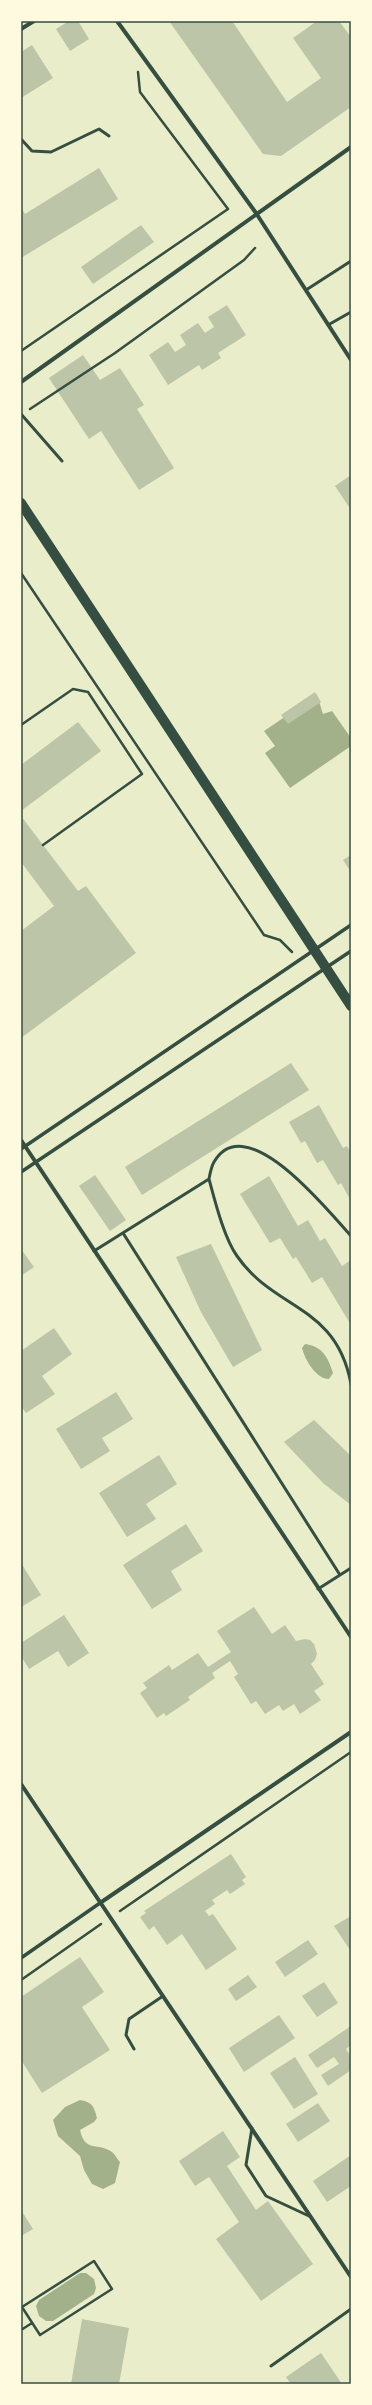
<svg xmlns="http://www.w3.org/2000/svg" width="372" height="2405" font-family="Overpass,sans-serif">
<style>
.water{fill:#a3b18a}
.building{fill:#bcc5a7}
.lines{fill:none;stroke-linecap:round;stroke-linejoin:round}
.path{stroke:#344e41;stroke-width:2.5}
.service{stroke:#344e41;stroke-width:3}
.pedestrian{stroke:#344e41;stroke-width:3.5}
.minor{stroke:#344e41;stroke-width:4}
.primary{stroke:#344e41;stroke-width:10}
.neatline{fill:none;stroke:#344e41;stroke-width:1.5}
</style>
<rect width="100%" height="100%" fill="#e9edc9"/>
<path class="water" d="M317,695L323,714L332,711L351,738V746L290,788L265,753L275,746L264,731Z
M305,1344C322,1346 328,1357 333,1373L329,1379C316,1379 305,1360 302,1348Z
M80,2100C92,2102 94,2106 97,2118L94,2122L80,2130C85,2153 98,2142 112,2152C115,2154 117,2159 120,2162L115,2183L103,2189L92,2184L84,2170L80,2156L58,2136L53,2120L65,2107Z
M80,2273H86L94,2279L96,2288L94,2294L53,2321H46L39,2316L36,2306L39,2300Z"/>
<path class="building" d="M69,21H78L89,39L70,51L56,29Z
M169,21H232L287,102L321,78L293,38L317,21H339L351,37V107L281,156L263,154Z
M32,45L53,78L21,98V52Z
M99,168L118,199L21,258V208L25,214Z
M141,225L154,242L93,284L81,267Z
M227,305L246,335L218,353L221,358L202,370L199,365L168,385L149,355L168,342L175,352L186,345L180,335L198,323L205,333L214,327L208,317Z
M83,355L100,380L120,368L144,405L137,409L174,468L139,490L101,431L89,439L49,378Z
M351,475V510L335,486Z
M315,692L321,702L288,724L281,715Z
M78,722L101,751L21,811V765Z
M21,816L78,891L86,886L136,953L21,1038V931L54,906L21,862Z
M351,855V872L343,860Z
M291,1063L309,1090L142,1195L125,1167Z
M319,1105L343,1148L347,1146L351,1153V1201L341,1183L338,1185L323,1160L317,1163L305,1141L301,1143L289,1122Z
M95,1175L126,1220L110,1231L79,1186Z
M269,1176L298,1226L308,1220L320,1241L325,1238L342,1266L351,1260V1325L322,1277L312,1283L296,1257L293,1259L280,1238L270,1243L240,1194Z
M211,1244L262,1350L233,1367L201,1312L176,1257Z
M21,1249L34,1267L21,1276Z
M54,1328L72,1354L42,1376L55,1394L26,1413L21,1406V1351Z
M116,1392L133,1419L102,1438L110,1451L81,1469L56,1429Z
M314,1420L351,1456V1505L323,1483L284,1442Z
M159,1455L177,1484L146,1504L156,1519L127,1537L99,1493Z
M186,1524L203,1551L171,1571L182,1590L152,1609L123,1565Z
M21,1563L41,1595L21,1607Z
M254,1607L272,1634L285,1625L296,1641L305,1639L310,1640L314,1644L317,1654L315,1660L311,1664L324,1684L314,1691L321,1700L300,1714L294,1704L283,1711L279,1705L265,1714L256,1701L251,1704L234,1677L238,1674L230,1661L212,1673L215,1678L188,1697L190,1700L166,1716L164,1713L157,1718L140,1693L147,1688L143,1683L169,1665L172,1670L198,1653L208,1667L231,1652L217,1631Z
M64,1615L89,1653L68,1667L58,1651L29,1669L21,1656V1643Z
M231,1854L246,1877L242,1880L245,1884L230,1894L227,1890L212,1900L215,1904L205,1911L209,1916L213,1914L237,1949L206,1970L182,1934L167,1945L154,1926L149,1930L140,1917L146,1913L144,1911Z
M351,1916V1950H350L334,1926Z
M308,1940L318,1954L285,1977L275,1962Z
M80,1957L104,1992L82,2007L110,2050L42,2093L21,2060V1997Z
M248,1975L257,1987L236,2001L228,1989Z
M324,1982L338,2003L317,2017L302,1996Z
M279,2015L295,2038L244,2072L229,2048Z
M351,2026V2045L346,2049L351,2057V2070L328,2086L321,2075L339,2064L334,2057L317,2068L308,2055Z
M295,2057L318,2094L294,2109L270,2073Z
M318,2103L330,2121L298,2142L286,2124Z
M223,2131L240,2157L227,2166L256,2210L268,2201L313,2264L261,2301L216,2239L239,2222L209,2177L195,2186L179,2161Z
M351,2155V2186L327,2202L313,2181Z
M21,2210L33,2229L21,2236Z
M82,2319L129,2328L119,2384H71Z
M321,2353L342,2384H291L286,2377Z"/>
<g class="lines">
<path class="path" d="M21,351L228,209L140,92L138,72
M30,409L115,353L244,260L255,248
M21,573L264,935L280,940L292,952
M21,725L73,689L88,692L142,774L43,845
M120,1911L351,1752
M21,1980L101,1924
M94,2261L112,2289L40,2335L22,2307Z
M21,2330L32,2323"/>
<path class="service" d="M21,139L32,151L51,152L99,129L109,136
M306,290L351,261
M328,325L351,312
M21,414L62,461
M209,1179C215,1201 224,1238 237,1256C275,1311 336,1304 351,1384
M123,1233L340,1575
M94,1251L209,1179C210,1174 211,1167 214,1162C246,1107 329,1212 351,1236
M318,1589L351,1568
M134,2049L126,2035L129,2019L163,1996
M252,2128L246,2165L266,2196L309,2216
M271,2366L351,2309"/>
<path class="pedestrian" d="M21,1149L351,925
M21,1172L351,951
M21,1958L100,1903"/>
<path class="minor" d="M117,21L256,213L351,360
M21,29L34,21
M21,382L351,147
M21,1140L351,1637
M21,1784L351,2277
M100,1903L351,1732"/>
<path class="primary" d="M21,503L351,1006"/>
</g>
<rect width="372" height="2405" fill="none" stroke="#fefae0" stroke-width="44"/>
<rect x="22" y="22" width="328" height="2361" class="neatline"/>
</svg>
